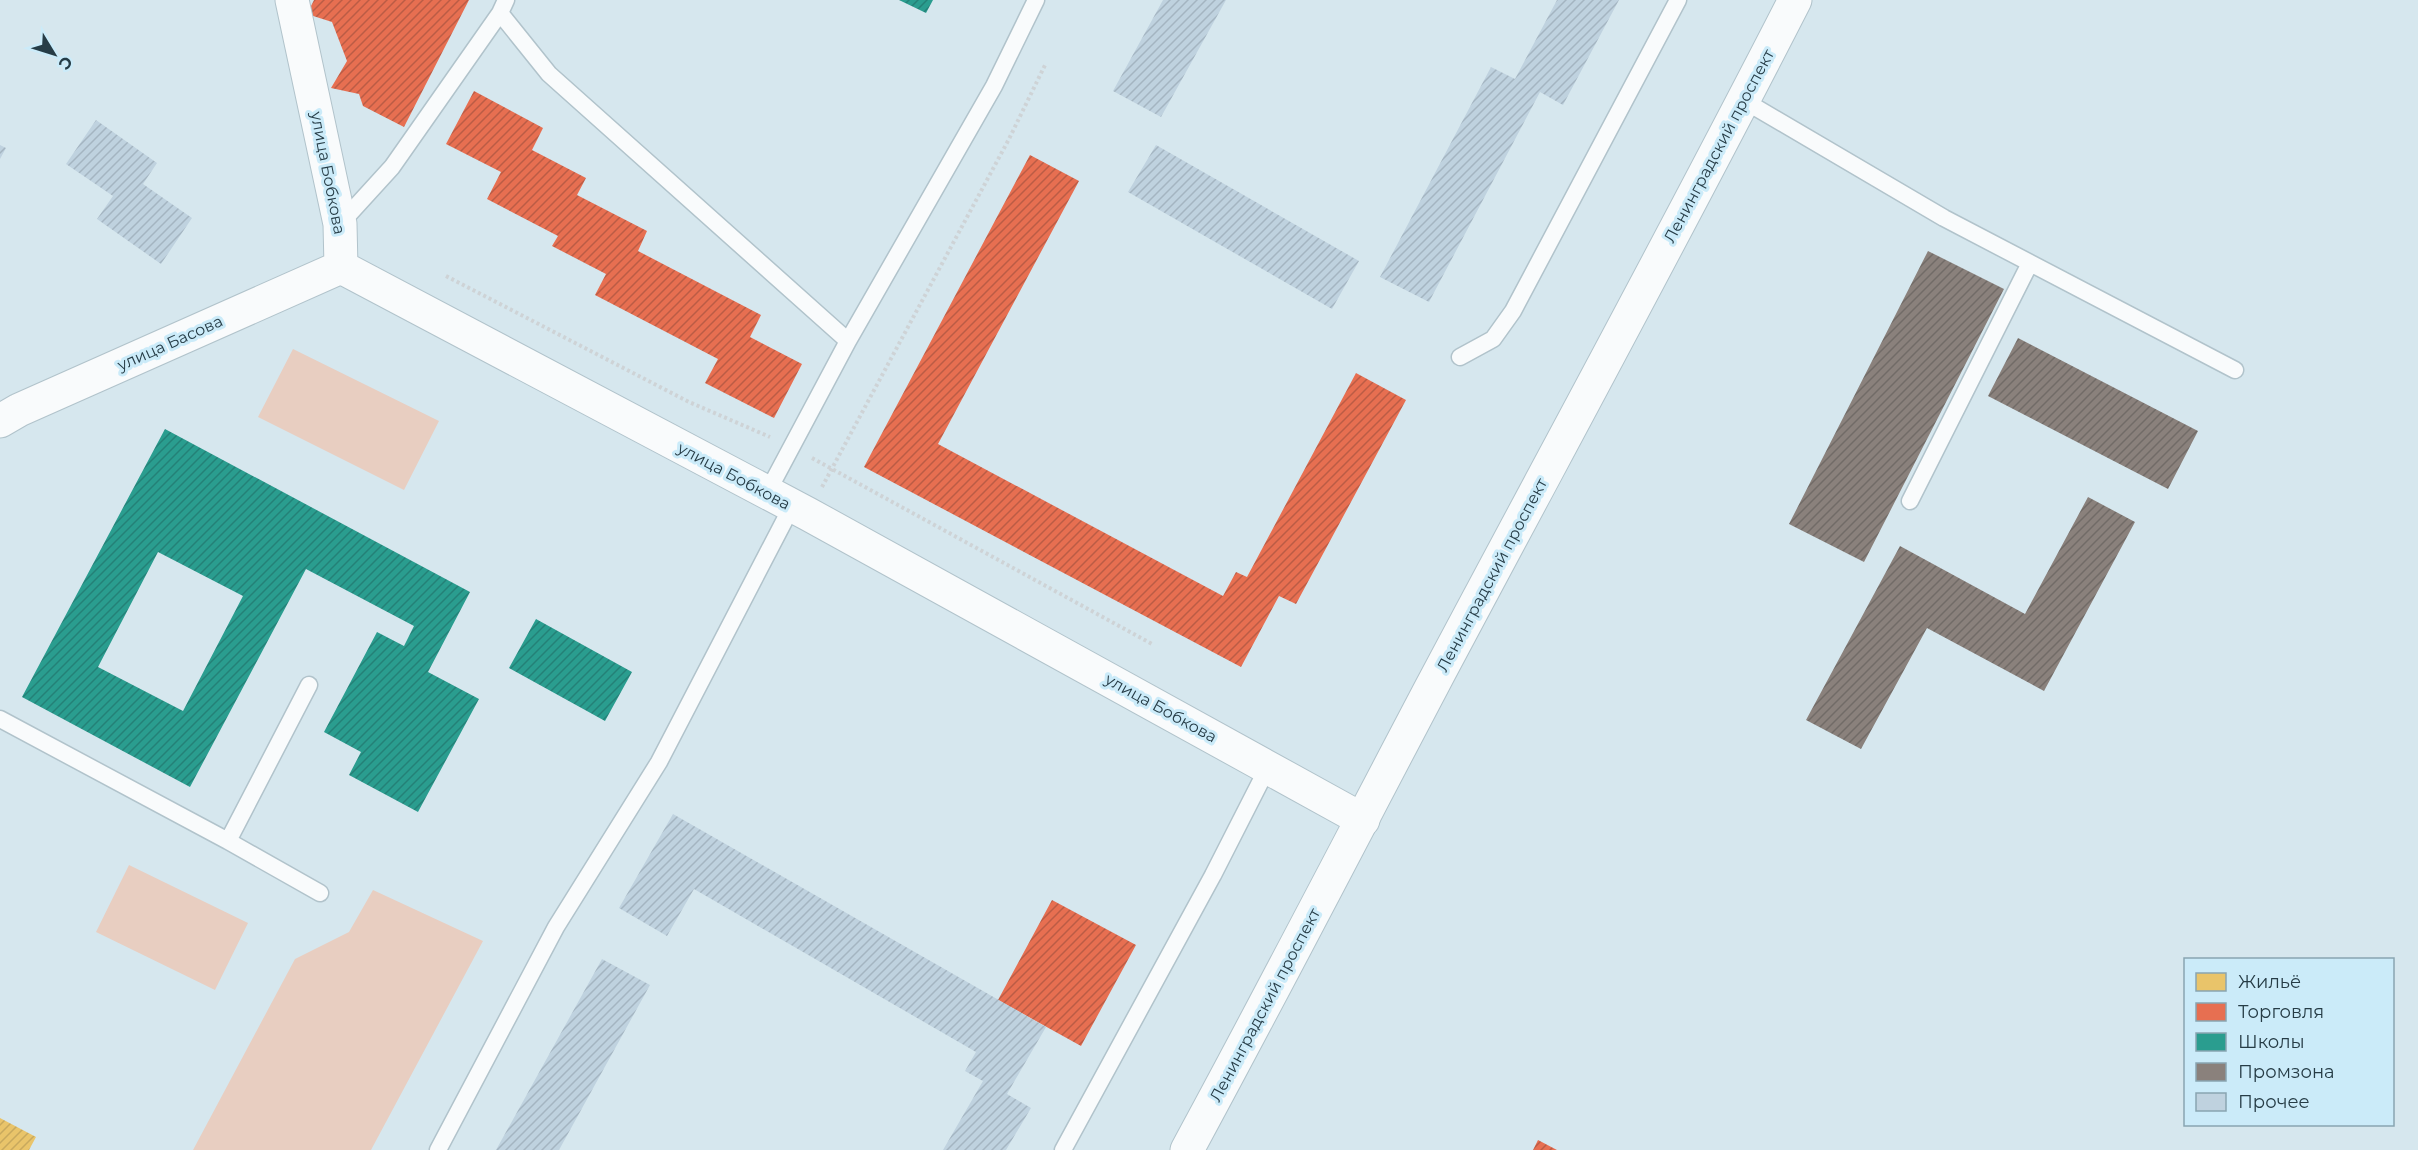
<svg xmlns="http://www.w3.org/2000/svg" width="2418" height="1150" font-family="Montserrat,sans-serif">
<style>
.pitch{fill:#e8cec1}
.homes{fill:url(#homes-hatch)}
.shops{fill:url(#shops-hatch)}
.schools{fill:url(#schools-hatch);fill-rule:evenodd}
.industry{fill:url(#industry-hatch)}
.building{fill:url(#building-hatch)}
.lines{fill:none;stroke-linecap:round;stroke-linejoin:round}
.service-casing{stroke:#b1c3cb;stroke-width:19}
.minor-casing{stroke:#b1c3cb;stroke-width:35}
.tertiary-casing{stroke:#b1c3cb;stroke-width:35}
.path{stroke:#ced3d6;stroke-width:4;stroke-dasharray:3 3;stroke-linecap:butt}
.service{stroke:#f9fbfc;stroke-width:16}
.minor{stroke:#f9fbfc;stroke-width:33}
.tertiary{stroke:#f9fbfc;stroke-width:33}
.labels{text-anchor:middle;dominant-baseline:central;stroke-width:6;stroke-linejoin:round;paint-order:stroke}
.street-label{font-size:16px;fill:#263c46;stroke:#cbebf9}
</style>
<defs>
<pattern id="homes-hatch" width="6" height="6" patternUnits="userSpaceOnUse" patternTransform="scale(1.5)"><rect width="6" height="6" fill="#e9c46a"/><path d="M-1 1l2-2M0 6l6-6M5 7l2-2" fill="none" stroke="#c8a95d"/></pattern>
<pattern id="shops-hatch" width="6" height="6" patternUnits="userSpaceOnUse" patternTransform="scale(1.5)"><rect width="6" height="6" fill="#e76f51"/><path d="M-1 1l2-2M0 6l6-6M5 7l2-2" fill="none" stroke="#bb5c45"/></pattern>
<pattern id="schools-hatch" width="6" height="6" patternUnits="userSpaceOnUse" patternTransform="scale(1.5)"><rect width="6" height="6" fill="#2a9d8f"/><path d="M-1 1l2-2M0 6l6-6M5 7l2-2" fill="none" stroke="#248177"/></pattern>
<pattern id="industry-hatch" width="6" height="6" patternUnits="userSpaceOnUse" patternTransform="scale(1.5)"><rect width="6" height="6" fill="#8a817c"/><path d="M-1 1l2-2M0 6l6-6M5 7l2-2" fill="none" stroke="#716b67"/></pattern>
<pattern id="building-hatch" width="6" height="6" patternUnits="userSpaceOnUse" patternTransform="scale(1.5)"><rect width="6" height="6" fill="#bfd2df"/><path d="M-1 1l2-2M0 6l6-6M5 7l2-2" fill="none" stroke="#a4b5c1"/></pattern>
</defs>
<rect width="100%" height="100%" fill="#d6e7ee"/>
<path class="pitch" d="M293,349L439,421L404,490L258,417Z
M129,865L248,923L215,990L96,932Z
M373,890L483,941L371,1150H193L295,959L349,932Z"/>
<path class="homes" d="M0,1118L36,1137L29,1150H0Z"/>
<path class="shops" d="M314,0H469L404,127L363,106L359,94L331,88L347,61L332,22L307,14Z
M474,91L543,128L532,150L586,178L577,195L647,231L638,251L761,315L750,337L802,364L774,418L705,383L718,359L595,295L606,274L552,246L558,236L487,199L501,172L446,144Z
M1030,155L1079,181L938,444L1223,596L1236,572L1247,577L1356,373L1406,400L1296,604L1279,596L1241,667L864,467Z
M1052,900L1136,945L1081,1046L998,1000Z
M1538,1140L1557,1150H1533Z"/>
<path class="schools" d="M899,0H933L926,13Z
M165,429L470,592L428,672L479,699L418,812L349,775L361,752L324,732L377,632L404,646L414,626L306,569L190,787L22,697ZM158,552L243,596L183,711L98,667Z
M536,619L632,672L605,721L509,668Z"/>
<path class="industry" d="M1928,251L2004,289L1864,562L1789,524Z
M2018,338L2198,431L2168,489L1988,396Z
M2088,497L2135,522L2044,691L1927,628L1861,749L1806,720L1900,546L2025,614Z"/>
<path class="building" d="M1163,0H1226L1161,117L1113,91Z
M1557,0H1619L1563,105L1540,92L1429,302L1380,277L1491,67L1515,79Z
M96,120L157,163L143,184L192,218L161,264L97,219L113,196L66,164Z
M0,145L6,148L0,159Z
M1156,145L1359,261L1332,309L1128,192Z
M673,814L1046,1027L1007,1094L1031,1108L1006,1150H943L983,1081L965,1071L976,1052L694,889L667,936L619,908Z
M602,959L650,985L559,1150H496Z"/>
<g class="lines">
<defs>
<path id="service" d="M500,13L549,74L848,341
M1743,100L1944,218L2235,370
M340,224L392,167L500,13L506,0
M1460,357L1493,339L1513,311L1678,0
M767,493L848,341L994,86L1036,0
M1910,501L2030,263
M0,719L228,841L309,685
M228,841L320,893
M438,1150L556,927L659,762L792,506
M1063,1150L1213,875L1268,767"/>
<path id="minor" d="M292,0L340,224L341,267L808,514L1363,820
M0,421L19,410L341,267"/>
<path id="tertiary" d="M1187,1150C1270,997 1350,842 1431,688C1553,458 1677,231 1795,0"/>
</defs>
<use href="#service" class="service-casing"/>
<use href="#minor" class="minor-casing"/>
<use href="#tertiary" class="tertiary-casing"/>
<path class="path" d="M446,276L689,402L770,437
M812,458L1152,644
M822,487L1009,139L1046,63"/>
<use href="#service" class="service"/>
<use href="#minor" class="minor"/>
<use href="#tertiary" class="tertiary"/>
</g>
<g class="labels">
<g class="street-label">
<text transform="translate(1719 146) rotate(-62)">Ленинградский проспект</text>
<text transform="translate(328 173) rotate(79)">улица Бобкова</text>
<text transform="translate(170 343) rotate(-24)">улица Басова</text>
<text transform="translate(734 476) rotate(28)">улица Бобкова</text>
<text transform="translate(1492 575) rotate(-62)">Ленинградский проспект</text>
<text transform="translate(1161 708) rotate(29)">улица Бобкова</text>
<text transform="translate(1265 1005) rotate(-62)">Ленинградский проспект</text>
</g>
</g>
<rect x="2184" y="958" width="210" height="168" fill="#cbebf9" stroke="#89a5b1" stroke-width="1.5"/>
<rect x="2196" y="973" width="30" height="18" fill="#e9c46a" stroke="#89a5b1" stroke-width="1.5"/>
<text x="2238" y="988" font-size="18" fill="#263c46">Жильё</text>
<rect x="2196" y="1003" width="30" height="18" fill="#e76f51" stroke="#89a5b1" stroke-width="1.5"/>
<text x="2238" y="1018" font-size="18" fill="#263c46">Торговля</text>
<rect x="2196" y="1033" width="30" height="18" fill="#2a9d8f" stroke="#89a5b1" stroke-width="1.5"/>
<text x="2238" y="1048" font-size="18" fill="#263c46">Школы</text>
<rect x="2196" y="1063" width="30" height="18" fill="#8a817c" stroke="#89a5b1" stroke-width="1.5"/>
<text x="2238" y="1078" font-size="18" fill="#263c46">Промзона</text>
<rect x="2196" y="1093" width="30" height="18" fill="#bfd2df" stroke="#89a5b1" stroke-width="1.5"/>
<text x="2238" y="1108" font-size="18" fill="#263c46">Прочее</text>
<g transform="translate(54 54) rotate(128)" stroke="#cbebf9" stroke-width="4.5" paint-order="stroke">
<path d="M0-4.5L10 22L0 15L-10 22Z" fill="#263c46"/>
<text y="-9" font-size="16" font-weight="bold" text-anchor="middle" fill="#263c46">С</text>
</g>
</svg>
